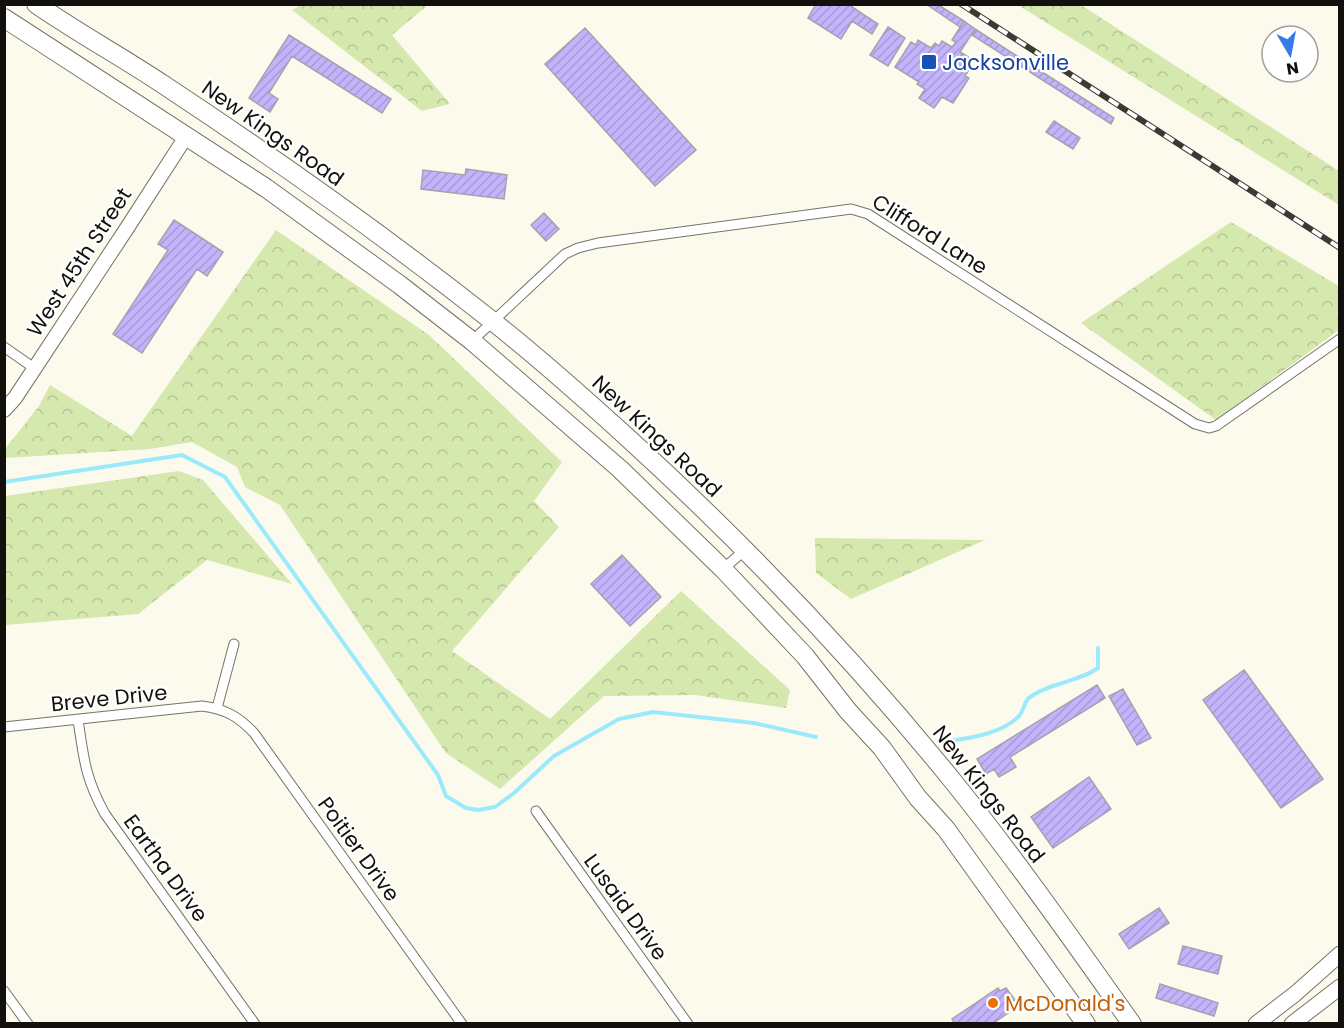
<svg xmlns="http://www.w3.org/2000/svg" width="1344" height="1028" font-family="Poppins,sans-serif">
<style>
.forest{fill:url(#forest-crowns)}
.lines{fill:none;stroke-linecap:round;stroke-linejoin:round}
.stream{stroke:#9beafc;stroke-width:4}
.building{fill:url(#building-hatch);stroke:#a4a2ae;stroke-width:1.5}
.street-casing{stroke:#767468;stroke-width:11}
.secondary-casing{stroke:#767468;stroke-width:16}
.primary-casing{stroke:#767468;stroke-width:17}
.highway-casing{stroke:#767468;stroke-width:20}
.street{stroke:#fff;stroke-width:9}
.secondary{stroke:#fff;stroke-width:14}
.primary{stroke:#fff;stroke-width:15}
.highway{stroke:#fff;stroke-width:18}
.rail-casing{stroke:#3a3933;stroke-width:6}
.rail{stroke:#fff;stroke-width:4;stroke-dasharray:11;stroke-linecap:butt}
.transit-dot{fill:#1a4fb4;stroke:#fff;stroke-width:2}
.food-dot{fill:#e8710a;stroke:#fff;stroke-width:2}
.labels{text-anchor:middle;dominant-baseline:central;stroke-width:4.5;stroke-linejoin:round;paint-order:stroke}
.transit-label{font-size:21px;fill:#164399;stroke:#fff;text-anchor:start}
.street-label{font-size:21px;fill:#11100c;stroke:#fff}
.food-label{font-size:21px;fill:#c56008;stroke:#fff;text-anchor:start}
</style>
<defs>
<pattern id="forest-crowns" width="20" height="18" patternUnits="userSpaceOnUse" patternTransform="scale(1.5)"><rect width="20" height="18" fill="#d5e8ae"/><path d="M2 6a3 3 0 1 1 6 0M12 15a3 3 0 1 1 6 0" fill="none" stroke="#b6c694"/></pattern>
<pattern id="building-hatch" width="6" height="6" patternUnits="userSpaceOnUse" patternTransform="scale(1.5)"><rect width="6" height="6" fill="#c2b3fb"/><path d="M-1 1l2-2M0 6l6-6M5 7l2-2" fill="none" stroke="#a699d6"/></pattern>
</defs>
<rect width="100%" height="100%" fill="#fcfaec"/>
<path class="forest" d="M301,5H428L392,35L450,104L422,111L292,10Z
M1018,5H1081L1339,171V205Z
M1231,222L1339,286V330L1216,420L1081,323Z
M276,230L429,335L562,462L534,501L559,527L452,651L550,719L681,591L790,690L786,708L695,695L604,696L500,789L446,753L280,505L245,487L237,467L192,442L150,449L5,458V449L39,406L50,385L132,436Z
M179,471L203,480L292,584L207,560L138,614L5,625V496Z
M815,538L985,540L851,599L816,573Z"/>
<g class="lines">
<path class="stream" d="M4,482L182,455L225,477L438,775L446,796L466,808L478,810L495,807L514,793L554,756L619,719L653,712L754,723L816,737
M950,741C971,738 1003,733 1019,716C1024,711 1024,701 1030,697C1051,682 1077,683 1098,668V648"/>
</g>
<path class="building" d="M816,4H853L852,7L878,24L872,34L852,21L841,39L808,18Z
M926,4H937L964,21L960,27Z
M964,21L975,29L960,52L970,58L966,64L971,66L965,76L969,78L953,103L942,97L934,108L919,98L925,89L917,84L919,82L895,67L911,42L916,45L918,40L931,48L935,43L939,46L942,41L952,47L956,42L952,40Z
M888,27L905,38L888,66L870,55Z
M585,28L696,150L655,186L545,64Z
M975,29L1114,118L1111,124L972,35Z
M289,35L391,99L382,113L292,56L269,93L278,99L270,112L249,98Z
M1054,121L1080,138L1073,149L1046,132Z
M466,169L507,175L504,199L421,189L423,170L465,175Z
M544,213L559,229L546,241L531,225Z
M174,220L223,252L207,276L197,269L142,353L113,334L168,250L158,244Z
M622,555L661,597L630,626L591,584Z
M1244,670L1323,779L1281,808L1203,700Z
M1097,685L1105,698L1010,757L1016,767L999,777L994,769L986,774L977,759Z
M1123,689L1151,738L1137,745L1109,696Z
M1089,777L1111,809L1053,848L1031,817Z
M1159,908L1169,923L1129,949L1119,934Z
M1183,946L1222,956L1218,974L1178,964Z
M1160,984L1218,1003L1214,1016L1156,998Z
M998,988L1000,991L1006,988L1015,1000L1007,1006L1011,1011L992,1024H955L952,1019Z"/>
<g class="lines">
<defs>
<path id="street" d="M472,341L565,254L578,248L598,243L851,209L868,214L1195,424L1209,428L1216,426L1340,339
M4,347L34,368
M723,569L745,550
M217,708L234,644
M78,720C84,759 85,778 105,814L255,1024
M4,727L202,706C225,709 238,716 254,733L462,1024
M536,811L688,1024
M4,991L28,1024"/>
<path id="secondary" d="M4,410L15,398L129,225L187,135"/>
<path id="primary" d="M1256,1024L1295,994L1340,954
M1292,1024L1340,987"/>
<path id="highway" d="M36,4C78,33 122,57 164,85C276,159 386,237 491,320C538,357 584,398 629,439C744,544 853,658 952,780C1015,858 1073,941 1132,1024
M4,18L266,188L400,285L472,341L620,469L723,569L805,656L848,711L882,748L918,798L946,829L1086,1024"/>
</defs>
<use href="#street" class="street-casing"/>
<use href="#secondary" class="secondary-casing"/>
<use href="#primary" class="primary-casing"/>
<use href="#highway" class="highway-casing"/>
<use href="#street" class="street"/>
<use href="#secondary" class="secondary"/>
<use href="#primary" class="primary"/>
<use href="#highway" class="highway"/>
<defs>
<path id="rail" d="M961,4L1340,248"/>
</defs>
<use href="#rail" class="rail-casing"/>
<use href="#rail" class="rail"/>
</g>
<rect class="transit-dot" x="921" y="54" width="16" height="16" rx="3"/>
<circle class="food-dot" cx="993" cy="1003" r="6"/>
<g class="labels">
<g class="transit-label">
<text x="942" y="62">Jacksonville</text>
</g>
<g class="street-label">
<text transform="translate(273 133) rotate(35)">New Kings Road</text>
<text transform="translate(930 234) rotate(32)">Clifford Lane</text>
<text transform="translate(79 262) rotate(-57)">West 45th Street</text>
<text transform="translate(657 436) rotate(43)">New Kings Road</text>
<text transform="translate(109 698) rotate(-6)">Breve Drive</text>
<text transform="translate(989 794) rotate(52)">New Kings Road</text>
<text transform="translate(359 849) rotate(54)">Poitier Drive</text>
<text transform="translate(166 868) rotate(54)">Eartha Drive</text>
<text transform="translate(626 907) rotate(54)">Lusaid Drive</text>
</g>
<g class="food-label">
<text x="1005" y="1003">McDonald's</text>
</g>
</g>
<rect width="1344" height="1028" fill="none" stroke="#11100c" stroke-width="12"/>
<g transform="translate(1290 54) rotate(170)"><circle r="28" fill="#ffffff" stroke="#a09f9e" stroke-width="1.5"/>
<path d="M0-4.5L10 22L0 15L-10 22Z" fill="#367be8"/>
<text y="-9" font-size="16" font-weight="bold" text-anchor="middle" fill="#11100c">N</text>
</g>
</svg>
